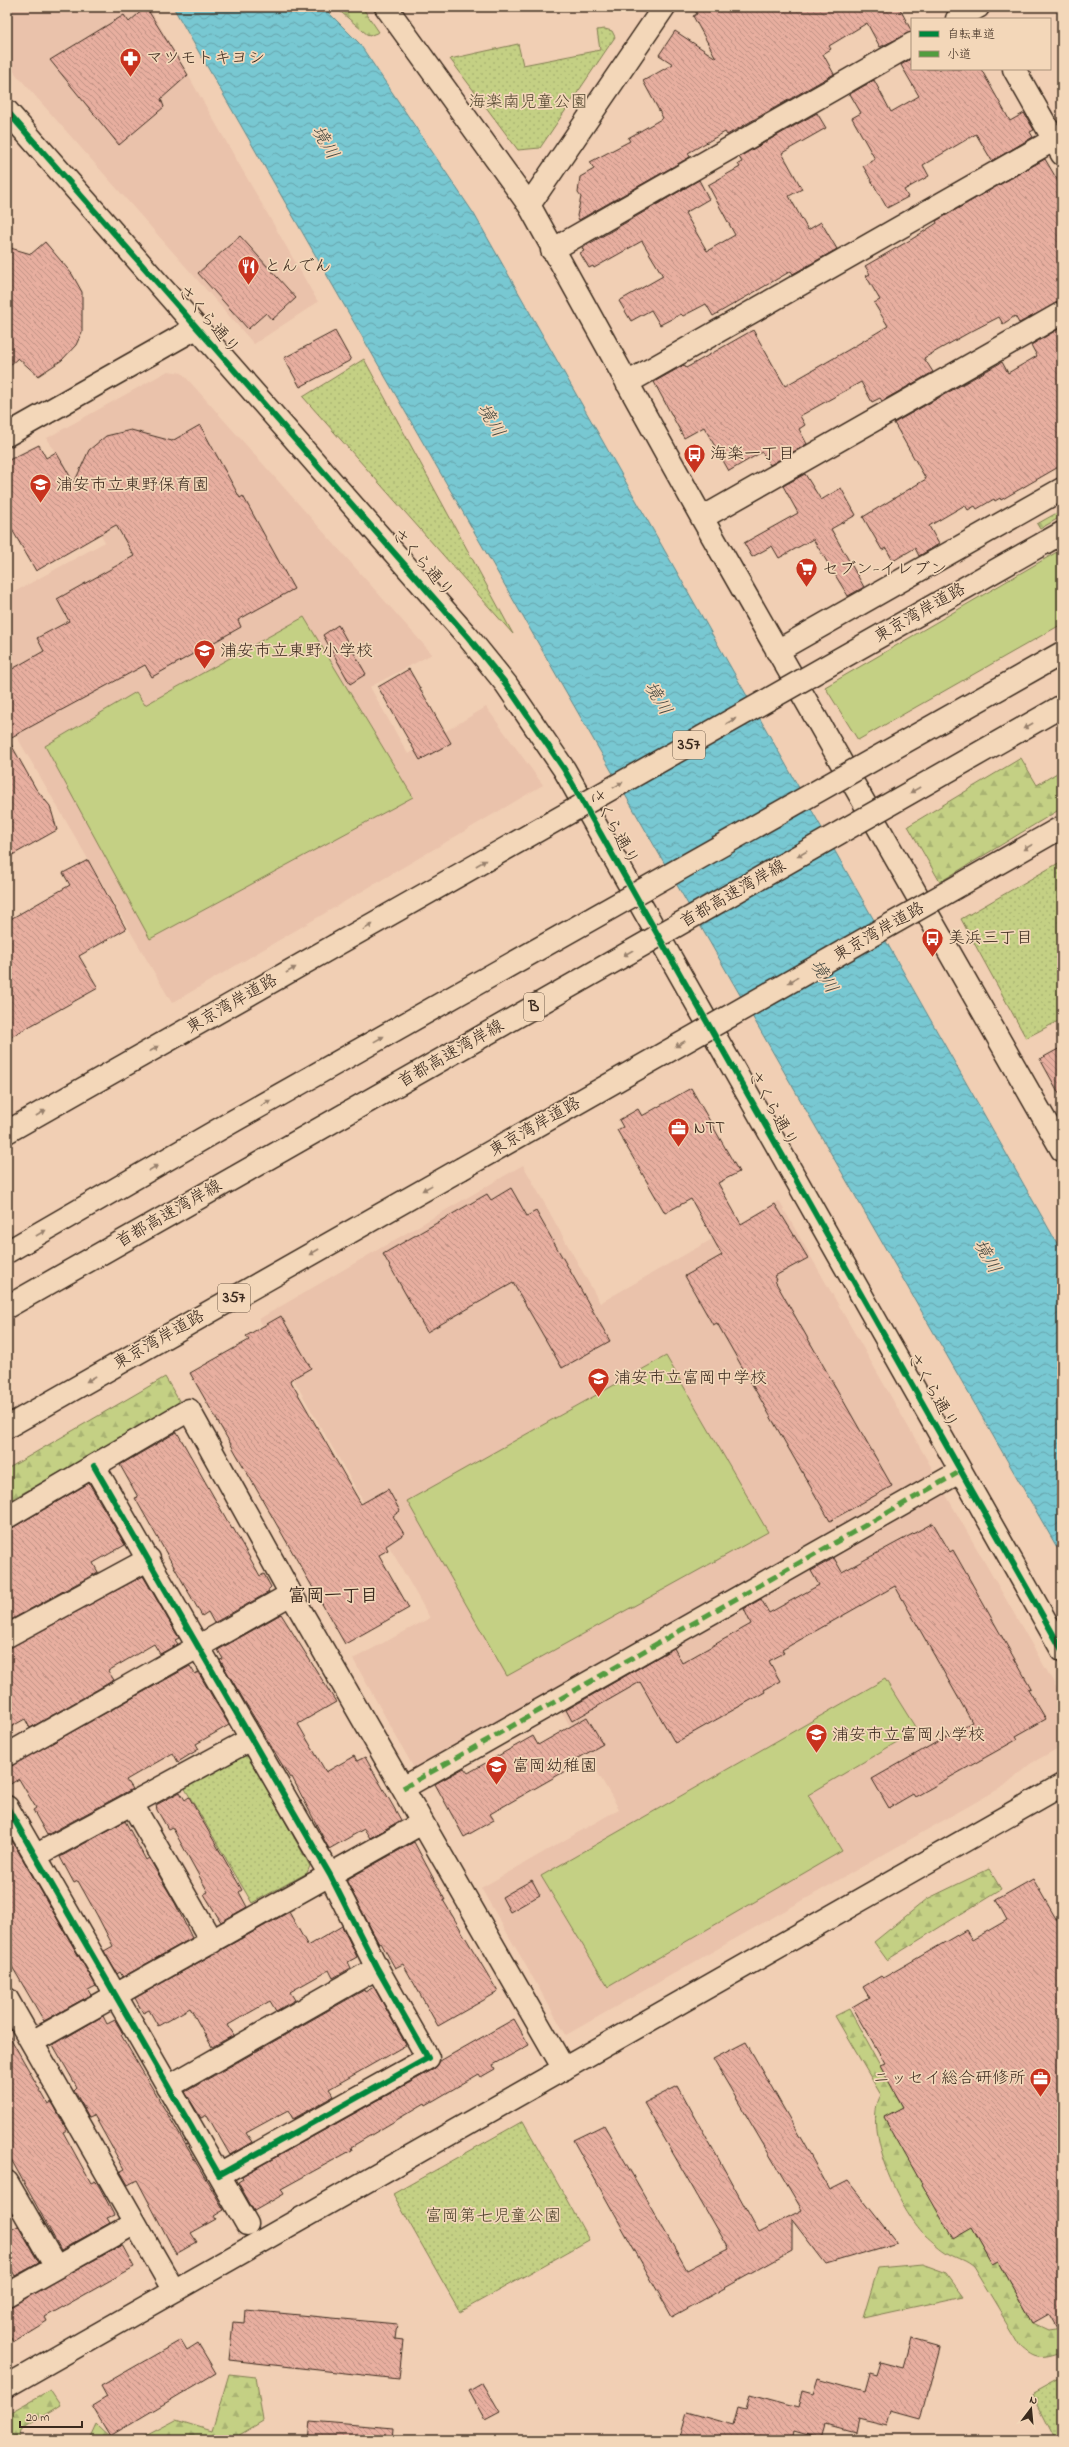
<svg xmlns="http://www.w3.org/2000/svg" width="1069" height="2447" font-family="'Indie Flower','Klee One',sans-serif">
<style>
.built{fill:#eac2ab}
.grass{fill:#c4d084;stroke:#807d51}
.forest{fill:url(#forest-firs);stroke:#807d51}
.park{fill:url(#park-dots);stroke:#807d51}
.water{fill:url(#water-waves);stroke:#60898a}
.building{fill:url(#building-back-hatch);stroke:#3b2a1e}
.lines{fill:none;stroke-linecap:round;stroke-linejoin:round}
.minor-casing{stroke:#3b2a1e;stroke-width:25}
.highway-casing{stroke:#3b2a1e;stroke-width:25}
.minor{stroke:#f3d7b9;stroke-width:22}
.highway{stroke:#f3d7b9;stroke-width:22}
.highway-bridge-casing{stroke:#3b2a1e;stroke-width:25;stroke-linecap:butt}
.highway-bridge{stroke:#f3d7b9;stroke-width:22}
.quiet{stroke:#529c3f;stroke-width:5;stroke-dasharray:10 5;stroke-linecap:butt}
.cycleway-casing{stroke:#f3d7b9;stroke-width:8}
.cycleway{stroke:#00873e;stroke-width:6}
.oneway{fill:#97806c}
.labels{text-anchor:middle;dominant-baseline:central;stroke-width:3.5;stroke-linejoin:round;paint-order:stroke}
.shield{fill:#f3d7b9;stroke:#725e4c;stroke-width:1}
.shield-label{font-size:16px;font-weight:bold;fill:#3b2a1e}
.poi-label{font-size:17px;fill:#3b2a1e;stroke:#f3d7b9;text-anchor:start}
.park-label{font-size:17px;fill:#50432d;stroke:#f3d7b9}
.street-label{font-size:17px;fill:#3b2a1e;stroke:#f3d7b9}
.water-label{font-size:18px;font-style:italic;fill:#474a42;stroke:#f3d7b9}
.neighbourhood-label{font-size:18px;font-weight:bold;fill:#3b2a1e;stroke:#f3d7b9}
</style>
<defs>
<pattern id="forest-firs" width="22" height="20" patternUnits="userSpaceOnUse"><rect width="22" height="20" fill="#c4d084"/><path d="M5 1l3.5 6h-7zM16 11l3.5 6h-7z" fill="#a9b372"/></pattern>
<pattern id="park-dots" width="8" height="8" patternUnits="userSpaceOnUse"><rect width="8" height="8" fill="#c4d084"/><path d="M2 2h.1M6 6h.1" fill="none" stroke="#a9b372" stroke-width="1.8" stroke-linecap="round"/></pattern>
<pattern id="water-waves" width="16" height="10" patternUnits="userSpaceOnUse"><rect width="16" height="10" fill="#78c8d2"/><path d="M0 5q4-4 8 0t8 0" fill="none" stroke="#64a3aa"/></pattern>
<pattern id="building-back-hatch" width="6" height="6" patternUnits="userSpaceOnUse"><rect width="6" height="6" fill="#e8afa0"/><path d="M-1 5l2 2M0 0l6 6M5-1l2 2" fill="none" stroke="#bd8f82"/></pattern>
</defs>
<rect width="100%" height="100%" fill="#f1cfb4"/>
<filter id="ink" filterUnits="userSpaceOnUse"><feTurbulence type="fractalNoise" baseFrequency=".025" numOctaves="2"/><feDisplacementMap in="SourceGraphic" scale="8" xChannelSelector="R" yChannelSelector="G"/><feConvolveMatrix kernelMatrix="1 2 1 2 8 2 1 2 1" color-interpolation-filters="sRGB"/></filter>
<g filter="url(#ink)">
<path class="built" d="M7,7H149L318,302L254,344L7,64Z
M168,371L182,373L432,654L370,687L408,754L486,707L543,785L172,1003L7,720V596L105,542L47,438Z
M523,1165L600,1303L779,1201L937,1477L416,1772L353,1659L430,1618L259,1319Z
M942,1488L1062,1697V1746L1030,1764L1004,1786L566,2035L481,1888L619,1809L559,1707Z"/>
<path class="grass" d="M1062,549V624L858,740L825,687Z
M304,617L413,797L150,939L45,746L136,692L145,705Z
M666,1356L768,1532L507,1676L407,1501Z
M885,1679L917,1730L808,1795L842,1851L608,1987L541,1876Z"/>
<path class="forest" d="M335,7H362L379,32L369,36Z
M1062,510V516L1040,529L1037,524Z
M1021,758L1037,785L1062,770V808L940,882L908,826Z
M165,1377L181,1404L7,1502V1469Z
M989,1869L1001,1889L887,1960L874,1942L927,1899Z
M849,2009L903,2107L885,2117L972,2228L993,2265L999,2262L1033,2323L1048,2330L1062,2328V2352C1042,2358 1036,2360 1020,2345L973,2267C965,2260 958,2259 949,2254C941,2250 932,2241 925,2235C900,2210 861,2129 881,2095L835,2016Z
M922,2264L947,2273L964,2296L863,2318L878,2268Z
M229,2374L256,2377L263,2421L231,2440H138L176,2420L212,2431Z
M50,2390L60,2405L21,2430L19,2440H7V2414Z
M96,2424L113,2440H93L90,2437Z"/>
<path class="park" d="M605,29L612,31L615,37L540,148L518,150L450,59L518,44L523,65L600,50L597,30Z
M364,359L513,634L303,397Z
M1062,861V1019L1026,1038L961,919Z
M239,1755L249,1757L310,1866L307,1873L252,1903L184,1787Z
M523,2121L589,2240L460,2312L393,2194Z
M1062,2378V2440H1056L1033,2394Z"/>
<path class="water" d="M173,7H323L359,43L474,214L1062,1252V1556Z"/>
<path class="building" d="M146,7L188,75L161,99L164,107L119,145L50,60L124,15L129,22Z
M693,7H899L912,32L880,47L867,23L829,46L831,49L823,54L834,74L727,135L725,132L688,153L690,157L579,220L577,216L581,197L578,193L580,177L594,169L590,162L630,141L628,138L663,118L643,81L673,64L659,55L675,31L716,58L693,16L697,14Z
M912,58V69H981L1010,121L1024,113L1034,130L1030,132L1033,137L992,161L976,134L923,165L929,176L904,190L908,197L887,208L863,166L875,159L852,118L861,113L850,94L874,80L891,112L919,96L901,65Z
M817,113L826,128L782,153L802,189L789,196L808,230L821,222L837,249L793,274L791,271L713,316L706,304L683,316L681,314L660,325L651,310L631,321L619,301L663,276L642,241L594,268L593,266L589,268L580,253L584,251L582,248L699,180L709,199L685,213L707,251L735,235L708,185L740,167L738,164L742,162L739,157Z
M1045,159L1062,188V301L1019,323L1015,316L1003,324L999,317L970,332L924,358L933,372L882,401L880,398L872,402L861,382L800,416L805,425L799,429L807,444L770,465L762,452L729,471L704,427L684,438L654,382L684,365L686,368L753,330L785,386L848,350L888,326L874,303L880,300L866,276L870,274L865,266L912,239L937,223L936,221Z
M240,236L296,298L272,320L266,313L248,329L198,273Z
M45,242L72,274L82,292V332L76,345L62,360L38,376L18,358L7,368V247L31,254Z
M1062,327V465L1001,500L1000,498L995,501L994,499L977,509L975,506L968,510L965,505L929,526L939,544L919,556L915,548L893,561L886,548L882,550L863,517L926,479L894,423L1002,362L1008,373L1037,356L1031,345Z
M335,331L351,360L300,387L284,358Z
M200,425L240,498L243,496L294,589L238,620L241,627L152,677L145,665L8,739L36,789L50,806L57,830L7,858V672L44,651L37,638L69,621L57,599L134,556L116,525L36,571L7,521V461L39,445L46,458L56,452L74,483L89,450L106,436L131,430L172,441Z
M805,474L821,500L841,488L856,515L831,529L864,587L848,596L813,539L779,558L772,546L752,557L744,543L798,513L783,486Z
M338,625L366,674L350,684L323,635Z
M409,669L451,743L420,760L378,687Z
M88,860L126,929L79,956L98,988L7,1039V921L70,885L63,873Z
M1062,1047V1099L1040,1059Z
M691,1088L739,1172L718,1183L741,1224L775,1204L808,1258L775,1276L777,1280L775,1281L892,1486L830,1521L717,1323L713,1325L685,1276L722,1255L691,1199L665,1213L617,1130L623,1127L619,1120L638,1109L642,1116Z
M511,1188L527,1216L536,1211L610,1341L562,1368L513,1283L427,1332L383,1254L487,1194L491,1200Z
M281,1316L311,1368L290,1380L361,1504L388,1489L400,1511L393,1516L404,1534L386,1546L388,1550L379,1555L409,1608L345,1644L190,1373L249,1340L246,1336Z
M177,1432L232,1529L233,1528L260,1576L264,1574L271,1587L268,1590L269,1592L214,1623L208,1612L202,1616L135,1498L138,1497L120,1465Z
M89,1483L125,1545L93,1563L98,1572L7,1622V1531Z
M933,1523L950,1552L953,1550L1031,1688L1028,1689L1046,1719L1016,1736L1018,1739L915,1797L913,1794L889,1808L872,1779L972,1722L895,1586L782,1650L784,1653L769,1661L780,1681L764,1690L765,1692L675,1743L640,1682L572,1721L566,1710L674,1648L682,1663L751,1624L744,1609L761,1599L769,1613L819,1585L811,1571L834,1558L842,1572Z
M143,1576L179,1638L175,1640L178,1644L160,1654L154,1644L108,1671L114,1680L30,1728L25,1719L7,1729V1648Z
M281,1614L336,1702L298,1724L326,1772L354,1756L357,1761L365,1757L401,1820L370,1838L364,1829L329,1849L292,1777L290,1778L220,1660L223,1659L218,1650Z
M190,1666L195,1674L198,1672L229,1725L196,1744L199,1749L178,1762L173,1753L126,1780L132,1789L47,1835L33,1810L36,1808L19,1779L7,1786V1768Z
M587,1717L603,1744L572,1762L574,1766L490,1814L494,1820L464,1837L435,1784L464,1768L468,1773L533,1736L538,1745Z
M180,1792L185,1800L189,1797L242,1890L239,1892L247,1907L221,1922L204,1894L208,1892L172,1827L168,1829L157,1810L156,1805Z
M125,1821L146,1860L149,1858L175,1903L192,1938L123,1977L120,1972L117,1974L104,1951L113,1946L97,1915L78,1881L74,1883L60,1857Z
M7,1832L96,1986L88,1990L91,1995L44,2021L7,1958Z
M414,1842L445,1900H443L498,1992L438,2026L403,1964L395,1968L381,1943L379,1944L346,1880Z
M1033,1879L1062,1929V2337L1049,2314L1033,2323L999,2262L993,2265L972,2228L953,2239L884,2117L903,2107L880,2066L885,2064L852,2007L869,1997L863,1987L881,1976L883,1978L966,1930L972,1940L1007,1920L996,1900Z
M532,1880L540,1895L510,1912L502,1897Z
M289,1912L308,1946L342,1926L357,1957L348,1962L351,1968L333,1978L329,1970L290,1992L295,2000L276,2011L270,2001L228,2025L234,2035L212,2047L190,2008L158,2026L149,2010L143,2013L135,1998Z
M374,1987L406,2045L329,2089L334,2096L293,2119L288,2110L246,2133L252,2142L230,2155L207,2115L201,2118L185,2092L364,1990L365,1992Z
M103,2016L107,2024L115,2020L123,2034L121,2035L224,2210L214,2216L216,2219L191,2233L197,2242L176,2254L137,2180L128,2185L120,2171L124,2169L94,2115L89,2117L74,2090L77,2087L53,2045Z
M514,2019L529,2045L493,2065L495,2069L481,2077L479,2074L426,2105L425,2103L351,2147L352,2150L281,2189L284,2194L254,2211L238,2182L243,2179L242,2176L434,2069L440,2061Z
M7,2032L48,2104L52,2102L67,2130L63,2132L91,2183L95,2181L98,2184L114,2215L107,2218L110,2223L61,2250L7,2152Z
M746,2042L830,2190L848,2181L897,2243L826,2264L792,2220V2251L672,2317L573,2140L604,2125L687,2270L728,2249L644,2103L678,2086L759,2232L802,2210L713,2059Z
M18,2226L39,2263L15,2276L7,2261V2232Z
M122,2245L134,2267L45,2317L47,2321L13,2342L7,2331V2307Z
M246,2310L397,2324L395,2339L403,2340L399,2379L229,2360L233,2322L245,2323Z
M911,2339L940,2347L921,2419L892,2411L888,2426L859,2419L856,2433L826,2425L822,2439L794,2431L792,2440H679L687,2412L733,2425L738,2407L746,2409L750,2395L798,2408L802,2391L813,2394L818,2378L864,2391L869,2373L876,2375L880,2362L903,2368Z
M181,2340L187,2350L198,2343L216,2373L110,2436L92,2406L107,2397L101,2386Z
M483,2383L500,2412L485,2420L469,2391Z
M310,2421L394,2428L393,2440H308Z"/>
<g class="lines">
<defs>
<path id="minor" d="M386,7L529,205L702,518L1062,1150
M957,19L978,7
M1014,69L1062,154
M7,111L468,637L506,684L564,769L1062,1650
M529,205L664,7
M552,250L912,44
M627,383L1062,135
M7,435L196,328
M702,518L1062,313
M777,651L1062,489
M7,1517L189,1410L291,1594L564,2069
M7,1636L149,1559
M7,1755L291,1594
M403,1788L961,1471
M132,1804L212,1942
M7,1807L219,2175L428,2058L377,1968L330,1875L94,1466
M35,1856L251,1739
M7,1999L174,2291
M32,2042L422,1823
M168,2087L377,1968
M219,2175L247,2224
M7,2182L56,2267
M7,2295L135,2223
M7,2386L1062,1785"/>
<path id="highway" d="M1044,543L1062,533
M7,1132L334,946
M7,1427L461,1169"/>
</defs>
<use href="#minor" class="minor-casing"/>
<use href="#highway" class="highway-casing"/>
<use href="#minor" class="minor"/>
<use href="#highway" class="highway"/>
<defs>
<path id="highway-bridge" d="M334,946L1044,543
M461,1169L1062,827
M7,1252L230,1123L1062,653
M7,1307L1062,706"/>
</defs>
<use href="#highway-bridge" class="highway-bridge-casing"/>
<use href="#highway-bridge" class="highway-bridge"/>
<path class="quiet" d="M403,1788L961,1471"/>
<defs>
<path id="cycleway" d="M7,111L468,637L506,684L564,769L1062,1650
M7,1807L219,2175L428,2058L377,1968L330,1875L94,1466"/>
</defs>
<use href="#cycleway" class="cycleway-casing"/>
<use href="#cycleway" class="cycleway"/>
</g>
<defs><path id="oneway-solid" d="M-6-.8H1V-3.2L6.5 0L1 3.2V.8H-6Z"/></defs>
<g class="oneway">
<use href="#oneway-solid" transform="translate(731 721) rotate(-30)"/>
<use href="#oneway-solid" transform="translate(1028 726) rotate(150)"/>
<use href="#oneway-solid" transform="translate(618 785) rotate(-30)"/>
<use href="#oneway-solid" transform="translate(915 790) rotate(150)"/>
<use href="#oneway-solid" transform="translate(1028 847) rotate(150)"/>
<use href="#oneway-solid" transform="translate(802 854) rotate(150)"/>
<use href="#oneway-solid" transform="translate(481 863) rotate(-30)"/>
<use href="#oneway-solid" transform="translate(368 927) rotate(-30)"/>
<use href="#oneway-solid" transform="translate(628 953) rotate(150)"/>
<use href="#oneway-solid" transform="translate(291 970) rotate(-30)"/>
<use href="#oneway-solid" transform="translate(793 980) rotate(150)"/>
<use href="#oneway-solid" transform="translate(379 1039) rotate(-29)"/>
<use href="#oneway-solid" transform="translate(680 1044) rotate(150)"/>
<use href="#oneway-solid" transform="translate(154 1049) rotate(-30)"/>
<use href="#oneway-solid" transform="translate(266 1103) rotate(-29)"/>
<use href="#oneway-solid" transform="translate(41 1113) rotate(-30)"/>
<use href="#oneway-solid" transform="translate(153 1168) rotate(-30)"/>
<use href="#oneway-solid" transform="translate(427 1188) rotate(151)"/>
<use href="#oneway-solid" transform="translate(41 1233) rotate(-30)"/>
<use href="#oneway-solid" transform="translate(314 1252) rotate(150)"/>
<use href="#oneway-solid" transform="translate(91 1379) rotate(150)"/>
</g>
</g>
<defs>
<symbol id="pharmacy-pin" viewBox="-11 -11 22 30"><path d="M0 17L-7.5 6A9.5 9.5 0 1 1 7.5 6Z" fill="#c8321e" stroke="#f3d7b9"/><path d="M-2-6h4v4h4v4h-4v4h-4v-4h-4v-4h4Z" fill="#fff"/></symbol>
<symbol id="restaurant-pin" viewBox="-11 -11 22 30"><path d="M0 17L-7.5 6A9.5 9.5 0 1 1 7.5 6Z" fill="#c8321e" stroke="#f3d7b9"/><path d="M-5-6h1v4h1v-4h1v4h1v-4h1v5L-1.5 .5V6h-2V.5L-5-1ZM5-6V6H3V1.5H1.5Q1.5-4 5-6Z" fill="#fff"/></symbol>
<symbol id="bus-pin" viewBox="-11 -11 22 30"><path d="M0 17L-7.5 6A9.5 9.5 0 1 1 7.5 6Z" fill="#c8321e" stroke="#f3d7b9"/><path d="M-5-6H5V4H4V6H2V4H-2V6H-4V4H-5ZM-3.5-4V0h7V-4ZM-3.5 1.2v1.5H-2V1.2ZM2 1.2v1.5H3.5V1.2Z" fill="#fff"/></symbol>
<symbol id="school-pin" viewBox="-11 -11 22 30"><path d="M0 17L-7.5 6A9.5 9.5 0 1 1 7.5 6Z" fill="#c8321e" stroke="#f3d7b9"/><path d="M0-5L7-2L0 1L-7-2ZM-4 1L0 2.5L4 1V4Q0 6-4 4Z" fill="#fff"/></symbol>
<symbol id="supermarket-pin" viewBox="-11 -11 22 30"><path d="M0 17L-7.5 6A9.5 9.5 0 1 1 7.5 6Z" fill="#c8321e" stroke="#f3d7b9"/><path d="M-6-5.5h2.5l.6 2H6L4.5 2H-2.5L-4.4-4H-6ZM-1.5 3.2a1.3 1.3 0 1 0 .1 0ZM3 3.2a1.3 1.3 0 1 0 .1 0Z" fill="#fff"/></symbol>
<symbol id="office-pin" viewBox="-11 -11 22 30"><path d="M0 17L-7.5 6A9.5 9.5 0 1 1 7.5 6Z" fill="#c8321e" stroke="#f3d7b9"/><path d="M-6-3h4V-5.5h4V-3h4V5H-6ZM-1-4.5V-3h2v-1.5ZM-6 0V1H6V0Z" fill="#fff"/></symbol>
</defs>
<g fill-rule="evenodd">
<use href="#pharmacy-pin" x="118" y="46" width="25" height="34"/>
<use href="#restaurant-pin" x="236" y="254" width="25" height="34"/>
<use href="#bus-pin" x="682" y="442" width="25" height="34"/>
<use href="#school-pin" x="28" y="472" width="25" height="34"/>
<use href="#supermarket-pin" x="794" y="556" width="25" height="34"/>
<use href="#school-pin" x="192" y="638" width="25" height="34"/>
<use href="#bus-pin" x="920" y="926" width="25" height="34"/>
<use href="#office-pin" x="666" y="1116" width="25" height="34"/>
<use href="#school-pin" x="586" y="1366" width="25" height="34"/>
<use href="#school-pin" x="804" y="1722" width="25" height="34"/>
<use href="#school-pin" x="484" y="1754" width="25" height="34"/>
<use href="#office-pin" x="1028" y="2066" width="25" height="34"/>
</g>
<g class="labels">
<g class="shield">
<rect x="673" y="731" width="32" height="28" rx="3"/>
<rect x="524" y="993" width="20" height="28" rx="3"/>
<rect x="218" y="1284" width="32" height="28" rx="3"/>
</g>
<g class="shield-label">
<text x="689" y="745">357</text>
<text x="534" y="1007">B</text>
<text x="234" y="1298">357</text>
</g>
<g class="poi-label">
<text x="146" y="58">マツモトキヨシ</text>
<text x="264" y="266">とんでん</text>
<text x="710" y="454">海楽一丁目</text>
<text x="56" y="485">浦安市立東野保育園</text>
<text x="822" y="569">セブン-イレブン</text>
<text x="220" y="651">浦安市立東野小学校</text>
<text x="948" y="938">美浜三丁目</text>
<text x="694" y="1128">NTT</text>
<text x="614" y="1378">浦安市立富岡中学校</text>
<text x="832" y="1735">浦安市立富岡小学校</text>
<text x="512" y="1766">富岡幼稚園</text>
<text x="1026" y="2078" text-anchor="end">ニッセイ総合研修所</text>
</g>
<g class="park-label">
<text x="528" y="102">海楽南児童公園</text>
<text x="493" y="2216">富岡第七児童公園</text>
</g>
<g class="street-label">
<text transform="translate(208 320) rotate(49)">さくら通り</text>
<text transform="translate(422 563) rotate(49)">さくら通り</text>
<text transform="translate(920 613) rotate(-30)">東京湾岸道路</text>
<text transform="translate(613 827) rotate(61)">さくら通り</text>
<text transform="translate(733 894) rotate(-30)">首都高速湾岸線</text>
<text transform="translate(879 932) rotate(-30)">東京湾岸道路</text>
<text transform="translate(232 1004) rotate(-30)">東京湾岸道路</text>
<text transform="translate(451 1054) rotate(-30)">首都高速湾岸線</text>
<text transform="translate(772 1109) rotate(61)">さくら通り</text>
<text transform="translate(535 1127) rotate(-30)">東京湾岸道路</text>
<text transform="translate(169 1214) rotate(-30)">首都高速湾岸線</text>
<text transform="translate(159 1340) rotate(-30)">東京湾岸道路</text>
<text transform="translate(932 1391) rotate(60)">さくら通り</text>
</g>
<g class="water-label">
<text transform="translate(324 143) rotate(59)">境川</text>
<text transform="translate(490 421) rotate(59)">境川</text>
<text transform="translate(657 699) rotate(59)">境川</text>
<text transform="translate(823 977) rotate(59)">境川</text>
<text transform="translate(986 1257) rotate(61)">境川</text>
</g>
<g class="neighbourhood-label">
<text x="333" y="1597">富岡一丁目</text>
</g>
</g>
<rect width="1069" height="2447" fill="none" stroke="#f3d7b9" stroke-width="24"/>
<rect x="12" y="12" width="1045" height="2423" fill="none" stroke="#3b2a1e" stroke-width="1.5" filter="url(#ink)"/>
<rect x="911" y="18" width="140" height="52" fill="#f3d7b9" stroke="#a9927b"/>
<rect x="919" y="31" width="20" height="6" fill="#00873e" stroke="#a9927b"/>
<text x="947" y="38" font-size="12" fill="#3b2a1e">自転車道</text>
<rect x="919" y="51" width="20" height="6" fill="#529c3f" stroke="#a9927b"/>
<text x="947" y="58" font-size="12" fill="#3b2a1e">小道</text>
<g transform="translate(1031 2409) rotate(16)" stroke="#f3d7b9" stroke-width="3" paint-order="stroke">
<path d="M0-3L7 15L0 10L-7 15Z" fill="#3b2a1e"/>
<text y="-6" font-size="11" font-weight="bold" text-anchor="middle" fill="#3b2a1e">N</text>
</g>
<path d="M20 2421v6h62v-6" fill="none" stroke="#3b2a1e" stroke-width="2"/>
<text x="26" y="2421" font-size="12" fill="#3b2a1e" stroke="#f3d7b9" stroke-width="3" paint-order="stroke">20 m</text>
</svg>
